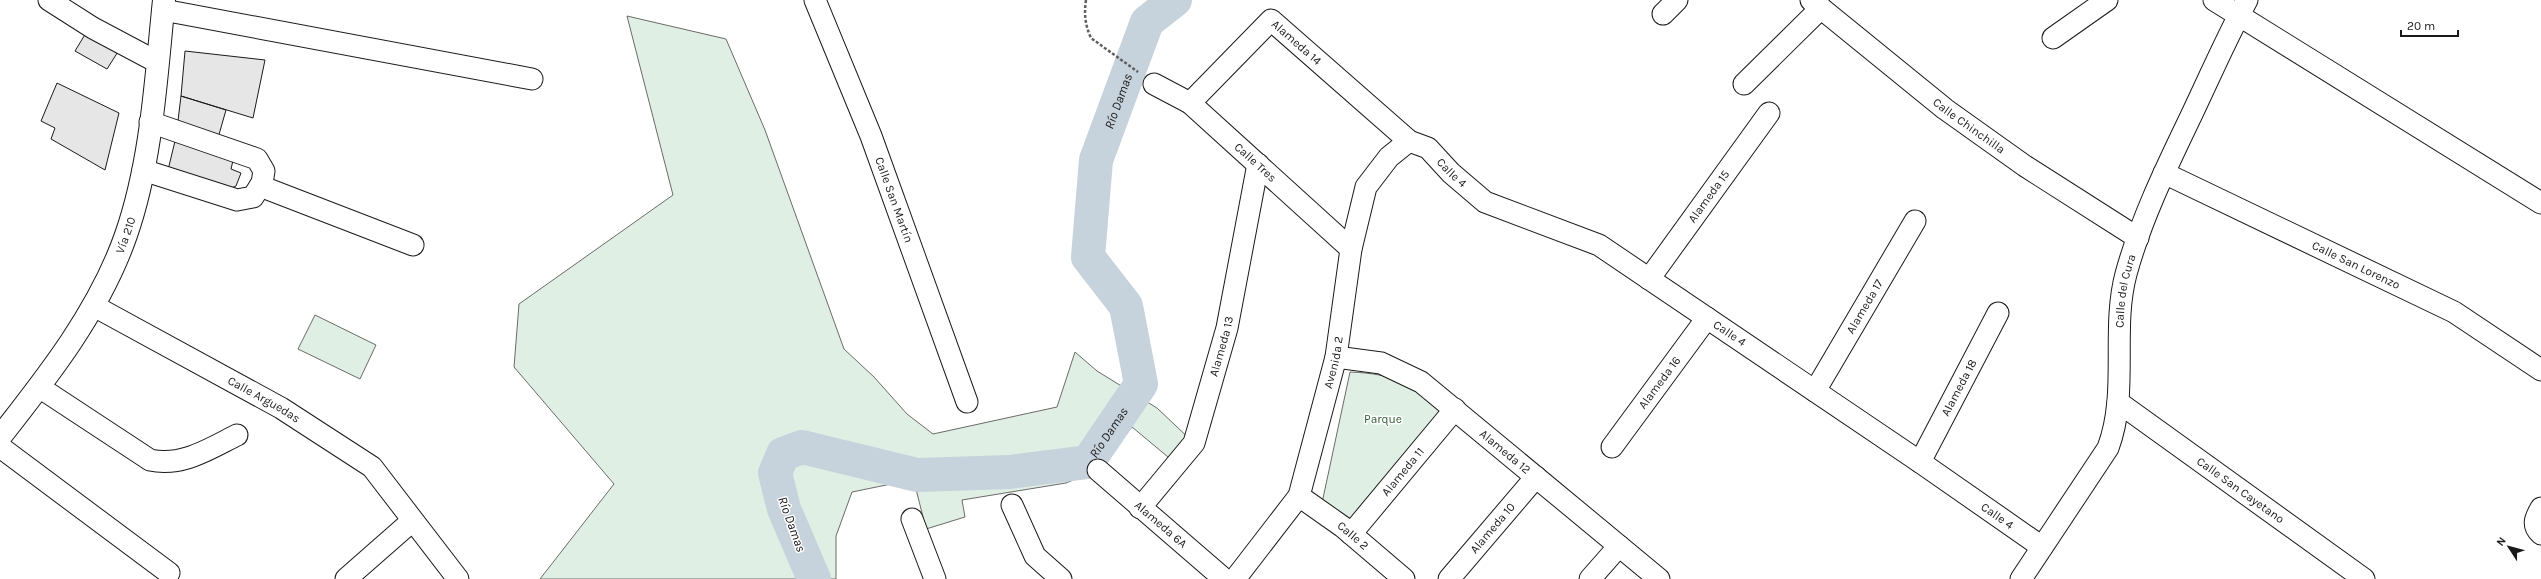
<svg xmlns="http://www.w3.org/2000/svg" width="2541" height="579" font-family="Karla,sans-serif">
<style>
.green{fill:#e0efe3;stroke:#6a6a6a}
.lines{fill:none;stroke-linecap:round;stroke-linejoin:round}
.river{stroke:#c6d2dc;stroke-width:34}
.building{fill:#e6e6e6;stroke:#1a1a1a}
.minor-casing{stroke:#1a1a1a;stroke-width:23}
.major-casing{stroke:#1a1a1a;stroke-width:24}
.path{stroke:#5f5f5f;stroke-width:2.5;stroke-dasharray:3 2;stroke-linecap:butt}
.minor{stroke:#fff;stroke-width:21}
.major{stroke:#fff;stroke-width:22}
.labels{text-anchor:middle;dominant-baseline:central;stroke-width:3;stroke-linejoin:round;paint-order:stroke}
.street-label{font-size:12px;fill:#1a1a1a;stroke:#fff}
.park-label{font-size:12px;fill:#2b5a34;stroke:#fff}
.water-label{font-size:13px;font-style:italic;fill:#1a1a1a;stroke:#fff}
</style>
<rect width="100%" height="100%" fill="#fff"/>
<path class="green" d="M627,16L726,39L765,130L844,349L874,377L907,414L933,434L1057,407L1075,352L1097,371L1157,408L1194,443L1168,457L1132,427L1098,470L1066,483L962,500L965,517L926,529L916,489L896,483L852,492L836,536V579H540L614,484L514,367L519,304L673,195Z
M315,315L376,345L360,379L298,349Z
M1350,372C1398,374 1408,384 1446,411L1350,526L1322,503Z"/>
<g class="lines">
<path class="river" id="s1" d="M814,579L784,509L775,473L783,454L802,447L917,475L1010,472L1088,462L1141,384L1126,306L1088,257L1096,160L1147,22L1175,0"/>
</g>
<path class="building" d="M89,28L121,47L107,69L75,51Z
M185,51L265,60L253,118L181,96Z
M57,83L119,113L105,170L51,139L55,128L41,121Z
M181,96L226,110L218,138L177,129Z
M176,137L235,152L231,169L241,173L236,186L227,190L168,170Z"/>
<g class="lines">
<defs>
<g id="minor">
<path d="M49,0L93,28L157,62"/>
<path id="s2" d="M815,0L871,136L967,402"/>
<path id="s3" d="M1811,0L1945,109L2025,166L2138,238"/>
<path d="M2214,0L2541,203"/>
<path d="M163,10L532,79"/>
<path d="M1663,14L1677,0"/>
<path d="M2053,38L2107,0"/>
<path id="s4" d="M1154,84L1190,103L1351,249"/>
<path d="M1744,84L1821,8"/>
<path id="s5" d="M1190,103L1271,20L1409,141L1428,148L1451,173L1485,202L1599,245L1920,462L2042,547"/>
<path d="M143,170L237,200L253,197L262,183L264,171L257,159L150,122"/>
<path id="s6" d="M2164,173L2454,312L2541,370"/>
<path d="M260,186L413,245"/>
<path id="s7" d="M1649,279L1769,113"/>
<path id="s8" d="M94,306L281,408L372,467L458,579"/>
<path id="s9" d="M1336,357L1381,363L1421,382L1659,579"/>
<path d="M39,387L150,460C182,467 209,449 237,435"/>
<path id="s10" d="M1815,391L1915,221"/>
<path id="s11" d="M2118,402L2364,579"/>
<path d="M0,447L169,573"/>
<path id="s12" d="M1612,447L1707,318"/>
<path id="s13" d="M1920,462L1998,313"/>
<path id="s14" d="M1098,470L1224,579"/>
<path id="s15" d="M1299,496L1343,527L1404,579"/>
<path d="M1012,505L1035,556L1061,579"/>
<path id="s16" d="M1140,508L1194,443L1227,328L1258,164"/>
<path d="M2541,508C2536,517 2531,525 2541,534"/>
<path d="M912,519L935,579"/>
<path id="s17" d="M1351,534L1455,409"/>
<path d="M346,579L412,521"/>
<path id="s18" d="M1235,579L1299,496L1336,357L1351,249L1366,187L1389,157L1409,141"/>
<path id="s19" d="M1449,579L1536,477"/>
<path d="M1590,579L1619,546"/>
<path id="s20" d="M2021,579L2108,448C2129,392 2111,330 2126,274C2141,219 2167,166 2192,114C2210,76 2227,37 2247,0"/>
</g>
<g id="major">
<path id="s21" d="M0,437C48,376 100,310 126,235C152,160 156,78 164,0"/>
</g>
</defs>
<use href="#minor" class="minor-casing"/>
<use href="#major" class="major-casing"/>
<path class="path" d="M1086,0C1084,14 1085,25 1091,38L1138,72"/>
<use href="#minor" class="minor"/>
<use href="#major" class="major"/>
</g>
<g class="labels">
<g class="street-label">
<text stroke="none"><textPath href="#s5" startOffset="150">Alameda 14</textPath></text>
<text stroke="none"><textPath href="#s3" startOffset="202">Calle Chinchilla</textPath></text>
<text stroke="none"><textPath href="#s4" startOffset="129">Calle Tres</textPath></text>
<text stroke="none"><textPath href="#s5" startOffset="354">Calle 4</textPath></text>
<text stroke="none"><textPath href="#s7" startOffset="102">Alameda 15</textPath></text>
<text stroke="none"><textPath href="#s2" startOffset="215">Calle San Martín</textPath></text>
<text stroke="none"><textPath href="#s21" startOffset="239">Vía 210</textPath></text>
<text stroke="none"><textPath href="#s6" startOffset="213">Calle San Lorenzo</textPath></text>
<text stroke="none"><textPath href="#s20" startOffset="316">Calle del Cura</textPath></text>
<text stroke="none"><textPath href="#s10" startOffset="98">Alameda 17</textPath></text>
<text stroke="none"><textPath href="#s5" startOffset="678">Calle 4</textPath></text>
<text stroke="none"><textPath href="#s16" startOffset="185">Alameda 13</textPath></text>
<text stroke="none"><textPath href="#s18" startOffset="243">Avenida 2</textPath></text>
<text stroke="none"><textPath href="#s12" startOffset="80">Alameda 16</textPath></text>
<text stroke="none"><textPath href="#s13" startOffset="84">Alameda 18</textPath></text>
<text stroke="none"><textPath href="#s8" startOffset="194">Calle Arguedas</textPath></text>
<text stroke="none"><textPath href="#s9" startOffset="199">Alameda 12</textPath></text>
<text stroke="none"><textPath href="#s17" startOffset="81">Alameda 11</textPath></text>
<text stroke="none"><textPath href="#s11" startOffset="151">Calle San Cayetano</textPath></text>
<text stroke="none"><textPath href="#s5" startOffset="1002">Calle 4</textPath></text>
<text stroke="none"><textPath href="#s14" startOffset="83">Alameda 6A</textPath></text>
<text stroke="none"><textPath href="#s19" startOffset="67">Alameda 10</textPath></text>
<text stroke="none"><textPath href="#s15" startOffset="67">Calle 2</textPath></text>
</g>
<g class="park-label">
<text x="1383" y="419">Parque</text>
</g>
<g class="water-label">
<text stroke="none"><textPath href="#s1" startOffset="840">Río Damas</textPath></text>
<text stroke="none"><textPath href="#s1" startOffset="480">Río Damas</textPath></text>
<text transform="translate(792 524) rotate(70)">Río Damas</text>
</g>
</g>
<g transform="translate(2509 547) rotate(306)" stroke="#ffffff" stroke-width="3" paint-order="stroke">
<path d="M0-3L7 15L0 10L-7 15Z" fill="#1a1a1a"/>
<text y="-6" font-size="11" font-weight="bold" text-anchor="middle" fill="#1a1a1a">N</text>
</g>
<path d="M2401 30v6h57v-6" fill="none" stroke="#1a1a1a" stroke-width="2"/>
<text x="2407" y="30" font-size="12" fill="#1a1a1a" stroke="#ffffff" stroke-width="3" paint-order="stroke">20 m</text>
</svg>
